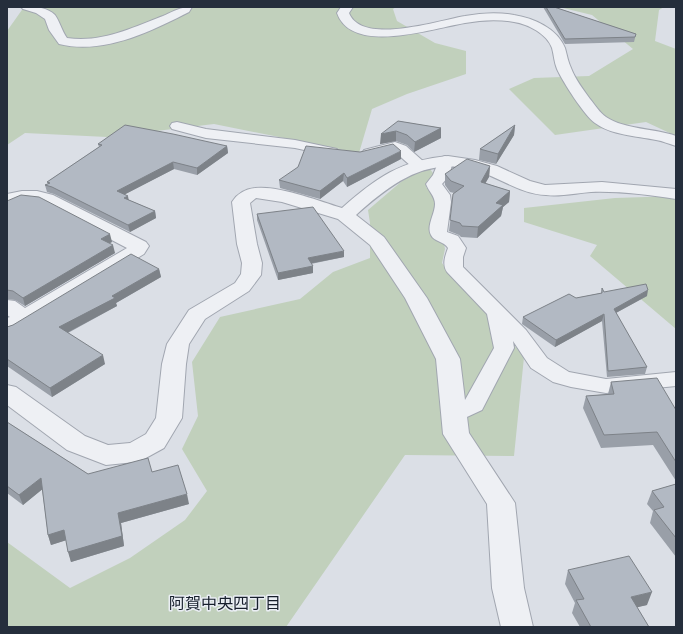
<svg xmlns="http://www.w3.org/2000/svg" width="683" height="634" font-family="Karla,'Noto Sans JP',sans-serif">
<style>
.green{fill:#c1d0bc}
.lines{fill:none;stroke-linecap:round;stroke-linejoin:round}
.lane-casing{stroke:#a1a6b0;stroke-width:2}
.street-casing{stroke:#a1a6b0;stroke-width:2}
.lane{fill:#eef0f4;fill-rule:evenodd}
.street{fill:#eef0f4;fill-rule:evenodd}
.wall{fill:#999fa8}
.shaded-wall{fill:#7d8288}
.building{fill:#b2b9c3;stroke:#7d8288}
.labels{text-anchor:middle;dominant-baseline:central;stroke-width:3;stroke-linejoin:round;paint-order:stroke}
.near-neighbourhood-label{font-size:16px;fill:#171f2c;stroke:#eaeef4}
</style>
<rect width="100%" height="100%" fill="#dbdfe6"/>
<path class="green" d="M24,7H396L393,9L397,21L435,43L466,51V74L407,94L372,109L359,153L214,124L107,137L25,133L7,145V31Z
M559,7H664L659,10L655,41L676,49V136L646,122L555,135L509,89L534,78L589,76L633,49L592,15Z
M430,169L436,177L427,182L426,187L435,196L445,249L442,263L461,287L488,313L524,357L514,456L405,455L286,627H7V542L70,588L130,558L185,520L207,491L182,449L198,416L192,362L220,317L300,299L333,272L370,258V223L368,210L402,181L416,173Z
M676,196V329L590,256L597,245L524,222V208L615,198Z"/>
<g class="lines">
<defs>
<path id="lane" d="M177,122L206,129L295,140L337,149L339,152L337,155L332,156L295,148L206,138L172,129L170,126L172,123Z
M395,142L406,146L424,162L427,165L424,168C411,172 404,157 393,151L369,157L364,156L362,153L364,150Z
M445,156L450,158L453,161L449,176L442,184L450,195L451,202L447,232L458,236L466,248L463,257V267L526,330L547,358L569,372L606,379L676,372V386L606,393L571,387L553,382L531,368L513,341L514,348L482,410L454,423L446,421L442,415L446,409L465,400L494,348L487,314L447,272C442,265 445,256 448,248C444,241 434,242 431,235C426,226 435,214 435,204C435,196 429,192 426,184L433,175L440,158Z"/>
<path id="street" d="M21,7C33,7 46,6 55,15C59,20 62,31 67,38C102,43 131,28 163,16C174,11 180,7 192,7L189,12C150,32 103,55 59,44L49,30L45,19L36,13L23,9Z
M341,7H353L349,13C362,46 440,20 465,16C481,13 498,12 514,15C533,18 557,28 565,48C567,55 568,62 571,68C575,79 583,89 590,99C595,105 600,113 606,117C626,130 654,128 676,136V146C669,144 663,141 656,140C636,136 611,135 595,123C584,115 563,82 557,69C554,62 554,55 552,48C547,34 528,24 514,22C498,19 481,20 465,23C434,28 352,56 337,13Z
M448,156L475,160L497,166L530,181L545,185L602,182L676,189V199C648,195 620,191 591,192C576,193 561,197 546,195C524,194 506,182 486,174C432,153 395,180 356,215L384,237L427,298L460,359L469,433L515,503L524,588L533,627H501L492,588L487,504L443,434L436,359L405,298L370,245L338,219L282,202L256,198L250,203L257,244L262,263L261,275L249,291L205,319L189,344L186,364L182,418L164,448L144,459L135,462L106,465L67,450L7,405V385L16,387L85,436L108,445L130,443L146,434L156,418L162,364L167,344L189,310L235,283L241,274L242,263L237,244L232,202C237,194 245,189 255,188C278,185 319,201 342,208C376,178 401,160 448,156Z
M22,191H37L53,195L146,242L149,246L144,254L15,333L7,335V318L10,317L7,315V300L15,301L25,308L127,248L41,203L27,201L7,204V194Z"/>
</defs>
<use href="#lane" class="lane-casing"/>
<use href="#street" class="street-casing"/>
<use href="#lane" class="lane"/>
<use href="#street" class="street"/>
</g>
<path class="wall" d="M543,7H554L636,34L634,42L565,44Z
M398,121L441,128V138L414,152L407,145L396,141L380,144Z
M515,125L514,135L496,164L479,160L480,149Z
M98,144L227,146L228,153L197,175L174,169L125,194L129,200L155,211L156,218L130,232L54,194L47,192L45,185L48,184L47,182L99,147Z
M401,159L347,187L343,181L320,199L280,188L279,180Z
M490,166L489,177L485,183L510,191L509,202L503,207L501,216L477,238L461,237L459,235L449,231L454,193L450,192L445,185V174Z
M7,201L112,242L109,243L115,253L25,306L15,300L7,299Z
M257,214L344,257L311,264L313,273L278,280L257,220Z
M159,269L161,277L116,303L117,306L68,333L105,364L52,397L7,366V327L13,325Z
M602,288L604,292L647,296L616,313L647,367L645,374L607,377L602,321L555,347L522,324L523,317L576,298L601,293Z
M611,382L676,410V481L653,445L601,448L583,408L586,396L608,394Z
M7,422L88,474L152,472L189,504L121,523L124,546L71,562L66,540L51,545L48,535L42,489L23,505L7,493Z
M676,484V557L650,523L653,511L647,504L652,491Z
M568,570L647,605L637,607L649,627H580L572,613L575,603L565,584Z"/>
<path class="shaded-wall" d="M515,125L514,135L496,164L498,154Z
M441,128V138L414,152L415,142Z
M396,131V141L380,144L381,134Z
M227,146L228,153L197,175V168Z
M401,151V159L347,187V178Z
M173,162L174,169L118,198L117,191Z
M490,166L489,177L480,193L481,182Z
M344,173L343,181L320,199V191Z
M510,191L509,202L503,207L501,216L477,238L478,227L496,203Z
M128,196L129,202L124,198Z
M155,211L156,218L130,232L128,225Z
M110,234L112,242L102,247L101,239Z
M113,245L115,253L25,306L23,298Z
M344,251V257L308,264V258Z
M313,266V273L278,280V273Z
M159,269L161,277L116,303L117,306L61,336L59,327L112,296Z
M648,290L647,296L612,315L614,309Z
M604,314L602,321L555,347L556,340Z
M103,355L105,364L52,397L50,388Z
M41,478L44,488L23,505L19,495Z
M187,494L189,504L121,523L124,546L71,562L68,552L118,513Z
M64,530L67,540L51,545L48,535Z
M652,592L647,605L626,610L631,597Z"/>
<path class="building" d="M546,7H554L636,34L635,37L565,39Z
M398,121L441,128L415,142L407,135L396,131L381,134Z
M125,125L173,134L227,146L197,168L173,162L117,191L128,196L124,198L155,211L128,225L52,187L45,185L50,183L47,182L102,145L98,144Z
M515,125L498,154L480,149Z
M393,144L401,151L347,178L344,173L320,191L279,180L298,167L306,146L360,152Z
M467,159L490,166L481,182L510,191L496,203L503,205L478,227L462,226L460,223L450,220L453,194L464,186L451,181L445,174Z
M21,195L39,197L110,234L101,239L113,245L23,298L13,291L7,290V201Z
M313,207L344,251L308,258L313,266L278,273L257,214Z
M131,254L159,269L112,296L115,298L59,327L103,355L50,388L7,359V327L13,325Z
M646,284L648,290L614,309L647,367L608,371L604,314L556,340L523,317L569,294L576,298L602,293V288L604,292Z
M657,378L676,410V462L657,432L604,435L586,396L614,394L611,382Z
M7,422L88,474L148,458L152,472L178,465L187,494L118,513L122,536L68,552L64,530L48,535L41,478L19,495L7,486Z
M676,484V538L654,510L664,507L652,491Z
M629,556L652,592L631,597L649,627H591L576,600L584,599L568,570Z"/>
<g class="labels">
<g class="near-neighbourhood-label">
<text x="225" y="603">阿賀中央四丁目</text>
</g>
</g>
<rect width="683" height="634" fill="none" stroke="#252e3c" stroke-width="16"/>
</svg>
